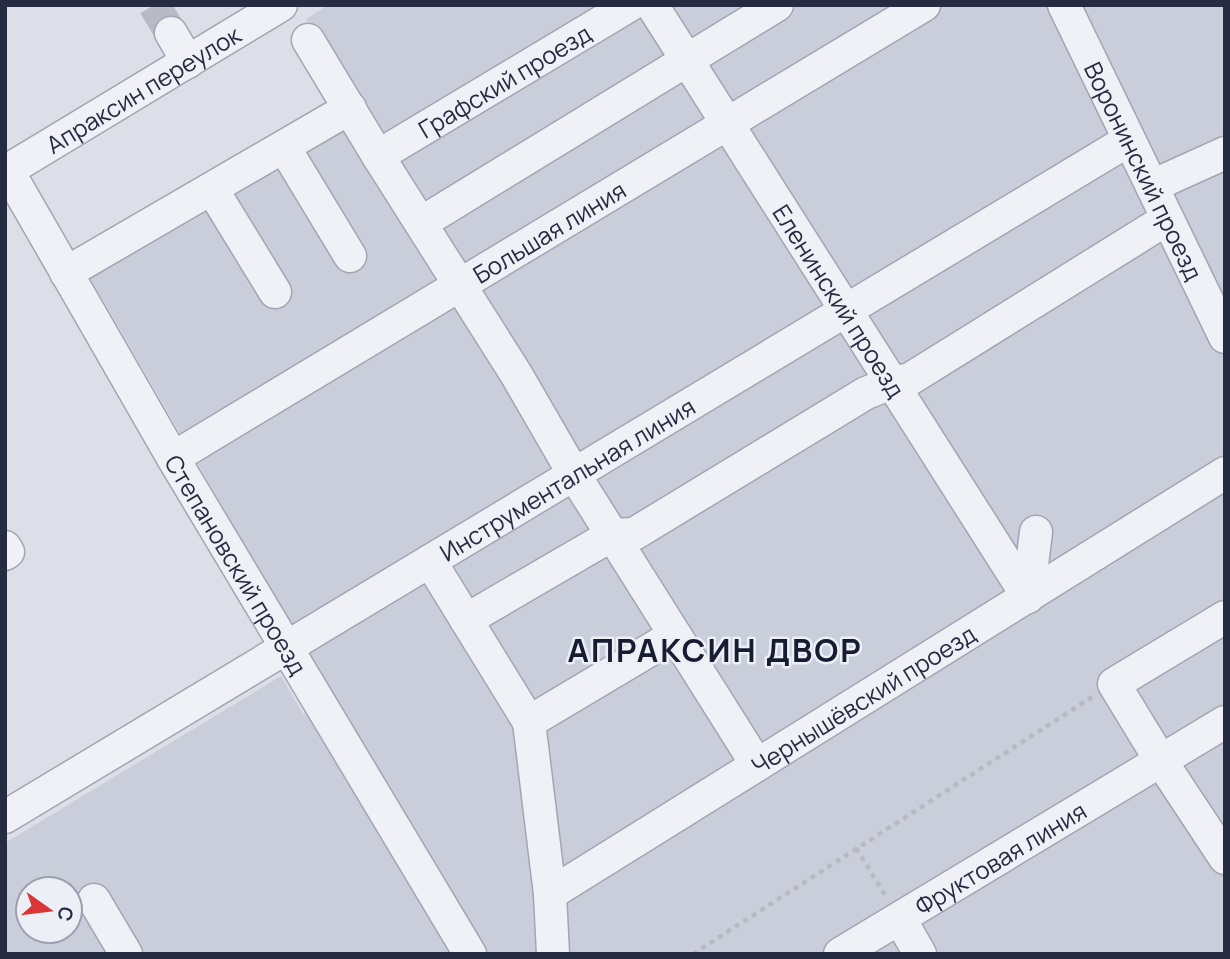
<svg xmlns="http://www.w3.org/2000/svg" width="1230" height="959" font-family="Manrope,sans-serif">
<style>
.built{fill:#caceda;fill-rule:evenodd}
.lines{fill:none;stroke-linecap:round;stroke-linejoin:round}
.minor-tunnel{stroke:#b8bbc6;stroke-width:32;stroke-dasharray:32 16;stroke-linecap:butt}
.minor-casing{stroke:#a2a5b2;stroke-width:35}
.path{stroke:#b7bac3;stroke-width:4.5;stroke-dasharray:5 5;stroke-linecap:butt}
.minor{stroke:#f0f1f6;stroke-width:32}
.labels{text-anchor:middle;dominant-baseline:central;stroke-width:5;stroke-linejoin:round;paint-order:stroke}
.street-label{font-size:24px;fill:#252b40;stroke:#eceff6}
.district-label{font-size:32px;font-weight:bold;letter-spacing:2px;fill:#171c30;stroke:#eceff6}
</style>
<rect width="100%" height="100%" fill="#dddfe8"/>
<path class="built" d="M328,5H1225V954H481L85,269L361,115L306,19Z
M281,676L303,714L317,705L349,781L450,954H5V843ZM28,889H70V931H28Z"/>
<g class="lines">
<path class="minor-tunnel" d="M154,5L171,33"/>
<defs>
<g id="minor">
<path id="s1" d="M652,5L1028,597"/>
<path id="s2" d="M1064,5L1225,337"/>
<path d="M171,33L188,62"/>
<path d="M308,40L378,156L516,374L575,476L757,765"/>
<path d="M284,147L350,256"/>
<path id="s3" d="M378,156L630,5"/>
<path id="s4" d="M8,171L173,458L470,954"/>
<path id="s5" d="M5,172L281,5"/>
<path d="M1152,186L1225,153"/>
<path d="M212,189L275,292"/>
<path d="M421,223L777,5"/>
<path d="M66,273L350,108"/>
<path id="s6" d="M173,458L924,5"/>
<path d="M5,547L8,552L5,554"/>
<path d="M430,561L529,722"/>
<path d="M1028,597L1036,532"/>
<path d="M1225,617L1114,684L1161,761L1225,858"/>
<path d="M466,620L612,535L634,534L866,393L892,383L910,379L1167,219"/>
<path id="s7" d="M5,817L1129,140"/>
<path d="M550,894L529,722L675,635"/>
<path d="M94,900L126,954"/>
<path d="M900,919L920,954"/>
<path id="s8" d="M553,954L550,894L1225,473"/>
<path id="s9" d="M840,954L1225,722"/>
</g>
</defs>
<use href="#minor" class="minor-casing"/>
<path class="path" d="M856,848L885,895
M693,954L1092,697"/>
<use href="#minor" class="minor"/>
</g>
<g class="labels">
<g class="street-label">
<text stroke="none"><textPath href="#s3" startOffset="147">Графский проезд</textPath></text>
<text stroke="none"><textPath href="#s5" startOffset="161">Апраксин переулок</textPath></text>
<text stroke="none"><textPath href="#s2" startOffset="184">Воронинский проезд</textPath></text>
<text stroke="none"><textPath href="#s6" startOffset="439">Большая линия</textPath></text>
<text stroke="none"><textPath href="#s1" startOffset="350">Еленинский проезд</textPath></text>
<text stroke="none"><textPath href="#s7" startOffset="656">Инструментальная линия</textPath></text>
<text stroke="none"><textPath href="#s4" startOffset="455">Степановский проезд</textPath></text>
<text stroke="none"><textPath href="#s8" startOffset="429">Чернышёвский проезд</textPath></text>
<text stroke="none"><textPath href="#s9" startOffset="187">Фруктовая линия</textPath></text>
</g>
<g class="district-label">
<text x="715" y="650">АПРАКСИН ДВОР</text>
</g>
</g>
<rect width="1230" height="959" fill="none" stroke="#252b40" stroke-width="14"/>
<g transform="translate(49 910) rotate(104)"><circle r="33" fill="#eceff6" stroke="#9ca1ad" stroke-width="2"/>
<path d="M0-5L12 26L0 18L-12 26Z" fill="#da3537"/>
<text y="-10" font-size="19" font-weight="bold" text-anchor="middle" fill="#252b40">С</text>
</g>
</svg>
